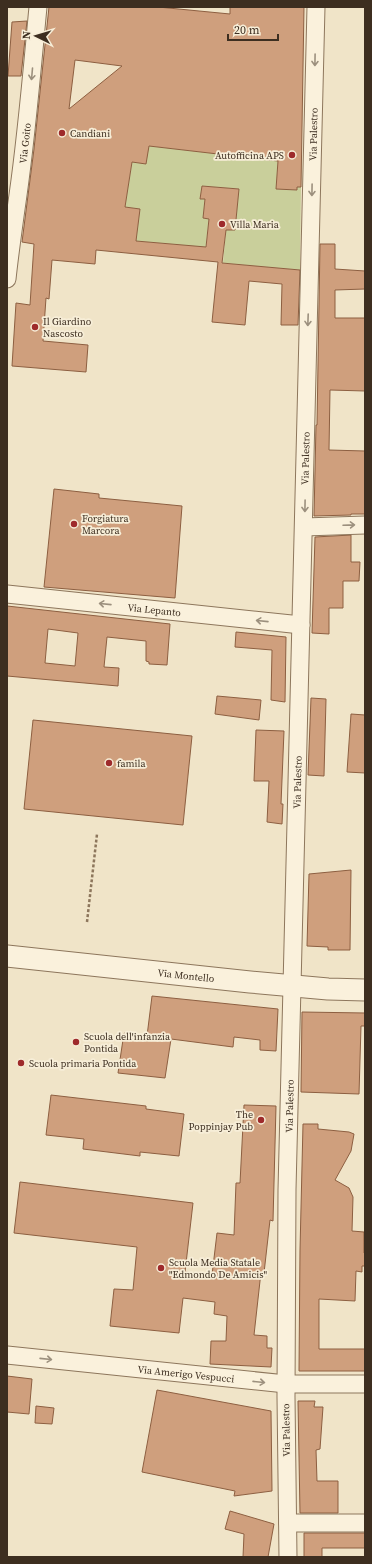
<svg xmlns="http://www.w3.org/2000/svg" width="372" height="1564" font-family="'Source Serif 4',serif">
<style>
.green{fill:#c9cf9b}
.building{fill:#cf9f7d;stroke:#8d5f41;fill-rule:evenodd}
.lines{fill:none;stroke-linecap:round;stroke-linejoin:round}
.minor-casing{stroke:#8d765c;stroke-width:19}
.tertiary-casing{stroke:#8d765c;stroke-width:23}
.path{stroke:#8d765c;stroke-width:2.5;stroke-dasharray:3 2;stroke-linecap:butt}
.minor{stroke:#faf1dc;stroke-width:17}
.tertiary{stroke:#faf1dc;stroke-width:21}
.oneway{stroke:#9c907e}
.poi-dot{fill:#9e2a2b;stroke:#f7eed8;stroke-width:1.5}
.labels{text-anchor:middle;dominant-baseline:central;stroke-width:3.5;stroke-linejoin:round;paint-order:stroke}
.poi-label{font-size:10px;fill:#3d2e20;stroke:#f7eed8;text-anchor:start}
.street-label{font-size:10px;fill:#3d2e20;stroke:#f7eed8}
</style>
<rect width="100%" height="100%" fill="#f0e4c8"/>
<path class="green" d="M135,144L278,161L276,189L296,190L297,187H301L300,270L223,263L226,230H235L239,189L202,186L200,199H205L203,218L209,219L204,261L181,258L182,245L136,241L140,209L125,207Z"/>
<path class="building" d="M49,7H158L230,14V7H304L301,187H297V190L276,189L278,161L149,146L146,164L132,162L125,207L140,209L136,241L206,247L209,219L203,218L205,199H200L202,186L239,189L235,230H226L222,263L300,270L298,325H281L282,284L249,281L245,325L212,322L218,262L96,250L95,264L52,260L49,299L46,298L43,341L88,345L86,372L12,366L16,303L30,305L34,244L22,242L34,149ZM75,60L122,66L69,109Z
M27,21L21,76H8L12,22Z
M320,244H335V269L365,271V289L335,290V318H365V391L330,390L329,450L365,451V514H351V515L314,516L316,425H317Z
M54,489L99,494V498L182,506L175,598L44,587Z
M351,535V562H360L359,581H343V608H329V634L312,633L315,537Z
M7,606L170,624L167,665L149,664V662L146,661V641L107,637L104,667L119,668L118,686L7,676ZM48,629L78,633L75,666L45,663Z
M236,632L286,637L285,702L271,700L272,650L235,647Z
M217,696L261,700L259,720L215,714Z
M311,698L326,699L324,776L308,775Z
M351,714L365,715V773L347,772Z
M33,720L192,736L183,825L24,809Z
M256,730L284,731L281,804H283L282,824L267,822L269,781H254Z
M351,870L350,950H328V947L307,946L309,874Z
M152,996L278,1009L276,1051L260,1050V1040L234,1037L233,1047L171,1039L165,1078L118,1073L124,1033L147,1036Z
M302,1012L365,1013V1026H361L359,1094L301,1092Z
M51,1095L146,1106V1109L184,1114L179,1156L140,1152V1156L83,1149L84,1139L46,1135Z
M244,1105L276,1106L273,1221L270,1220L264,1273L261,1272L254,1335L267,1336V1348H272L271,1367L210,1364L211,1341H226L227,1316L214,1314L215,1302L183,1298L179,1333L110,1326L114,1289L133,1290L137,1247L14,1233L20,1182L193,1203L185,1272L212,1275L217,1233L234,1235L236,1183H240Z
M303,1124H318V1129L349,1132L354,1134L351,1151L335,1180L349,1188L353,1197L352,1231L364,1232V1253H365V1266H362V1272L356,1271L355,1301L319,1299V1349H365V1371H299L300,1250Z
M7,1376L32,1379L29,1414L7,1412Z
M157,1390L271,1411L272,1491L234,1496L235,1491L142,1472Z
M298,1401H315L314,1407H323L320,1449L316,1450L317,1481H338V1513H300Z
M36,1406L54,1408L52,1424L35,1423Z
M230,1511L274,1524L268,1557H243L244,1534L225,1529Z
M304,1533H365V1548H322V1557H304Z"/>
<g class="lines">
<defs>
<g id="minor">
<path id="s1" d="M7,279C10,251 14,223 18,195C27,132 32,70 38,7"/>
<path d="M304,527L365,525"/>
<path id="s2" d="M7,594L301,625"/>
<path id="s3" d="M7,1355L286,1384H365"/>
<path d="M288,1523H365"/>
<path id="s4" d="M288,1557L286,1397L287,1190L316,7"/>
</g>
<g id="tertiary">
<path id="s5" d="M7,956L250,982L328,989L365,990"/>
</g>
</defs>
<use href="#minor" class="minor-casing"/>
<use href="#tertiary" class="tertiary-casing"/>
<path class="path" d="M87,922L97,834"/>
<use href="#minor" class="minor"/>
<use href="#tertiary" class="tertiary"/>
</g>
<defs><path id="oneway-shaft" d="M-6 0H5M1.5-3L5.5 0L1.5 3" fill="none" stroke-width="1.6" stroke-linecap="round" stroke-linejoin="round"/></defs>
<g class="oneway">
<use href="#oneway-shaft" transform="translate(315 60) rotate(91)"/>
<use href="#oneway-shaft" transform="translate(32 74) rotate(95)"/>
<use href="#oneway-shaft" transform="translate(312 190) rotate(91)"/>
<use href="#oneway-shaft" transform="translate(308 320) rotate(92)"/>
<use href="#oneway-shaft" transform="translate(305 506) rotate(91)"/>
<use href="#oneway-shaft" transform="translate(349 525) rotate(-2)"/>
<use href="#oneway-shaft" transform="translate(105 604) rotate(-174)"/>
<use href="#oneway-shaft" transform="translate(262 621) rotate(-174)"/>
<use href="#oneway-shaft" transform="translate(46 1359) rotate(6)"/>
<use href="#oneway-shaft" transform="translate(259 1382) rotate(6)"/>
</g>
<g class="poi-dot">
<circle cx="62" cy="133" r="4"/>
<circle cx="292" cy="155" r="4"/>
<circle cx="222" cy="224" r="4"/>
<circle cx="35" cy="327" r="4"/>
<circle cx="74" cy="524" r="4"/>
<circle cx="109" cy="763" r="4"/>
<circle cx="76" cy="1042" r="4"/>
<circle cx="21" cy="1063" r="4"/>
<circle cx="261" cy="1120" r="4"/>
<circle cx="161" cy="1268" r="4"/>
</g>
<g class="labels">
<g class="poi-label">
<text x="70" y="133">Candiani</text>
<text x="284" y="155" text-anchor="end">Autofficina APS</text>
<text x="230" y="224">Villa Maria</text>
<text x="43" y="321">Il Giardino<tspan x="43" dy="12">Nascosto</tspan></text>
<text x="82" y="518">Forgiatura<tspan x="82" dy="12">Marcora</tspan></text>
<text x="117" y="763">famila</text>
<text x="84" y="1036">Scuola dell'infanzia<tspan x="84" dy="12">Pontida</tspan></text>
<text x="29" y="1063">Scuola primaria Pontida</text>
<text x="253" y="1114" text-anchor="end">The<tspan x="253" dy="12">Poppinjay Pub</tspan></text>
<text x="169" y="1262">Scuola Media Statale<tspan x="169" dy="12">"Edmondo De Amicis"</tspan></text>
</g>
<g class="street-label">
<text stroke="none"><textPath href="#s4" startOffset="1423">Via Palestro</textPath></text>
<text stroke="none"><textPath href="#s1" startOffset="137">Via Goito</textPath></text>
<text stroke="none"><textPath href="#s4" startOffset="1099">Via Palestro</textPath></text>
<text stroke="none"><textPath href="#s2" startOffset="148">Via Lepanto</textPath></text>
<text stroke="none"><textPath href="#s4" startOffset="775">Via Palestro</textPath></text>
<text stroke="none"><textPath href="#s5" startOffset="180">Via Montello</textPath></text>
<text stroke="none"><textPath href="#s4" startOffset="451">Via Palestro</textPath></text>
<text stroke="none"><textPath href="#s3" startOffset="180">Via Amerigo Vespucci</textPath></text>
<text transform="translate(286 1430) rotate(-91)">Via Palestro</text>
</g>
</g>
<rect width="372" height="1564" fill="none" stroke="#3d2e20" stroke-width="16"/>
<g transform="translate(36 36) rotate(275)" stroke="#f7eed8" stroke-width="3" paint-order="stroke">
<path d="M0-3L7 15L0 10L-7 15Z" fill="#3d2e20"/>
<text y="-6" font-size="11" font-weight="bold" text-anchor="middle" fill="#3d2e20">N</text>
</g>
<path d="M228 34v6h50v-6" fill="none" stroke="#3d2e20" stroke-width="2"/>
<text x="234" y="34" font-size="12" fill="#3d2e20" stroke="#f7eed8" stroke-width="3" paint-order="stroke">20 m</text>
</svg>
